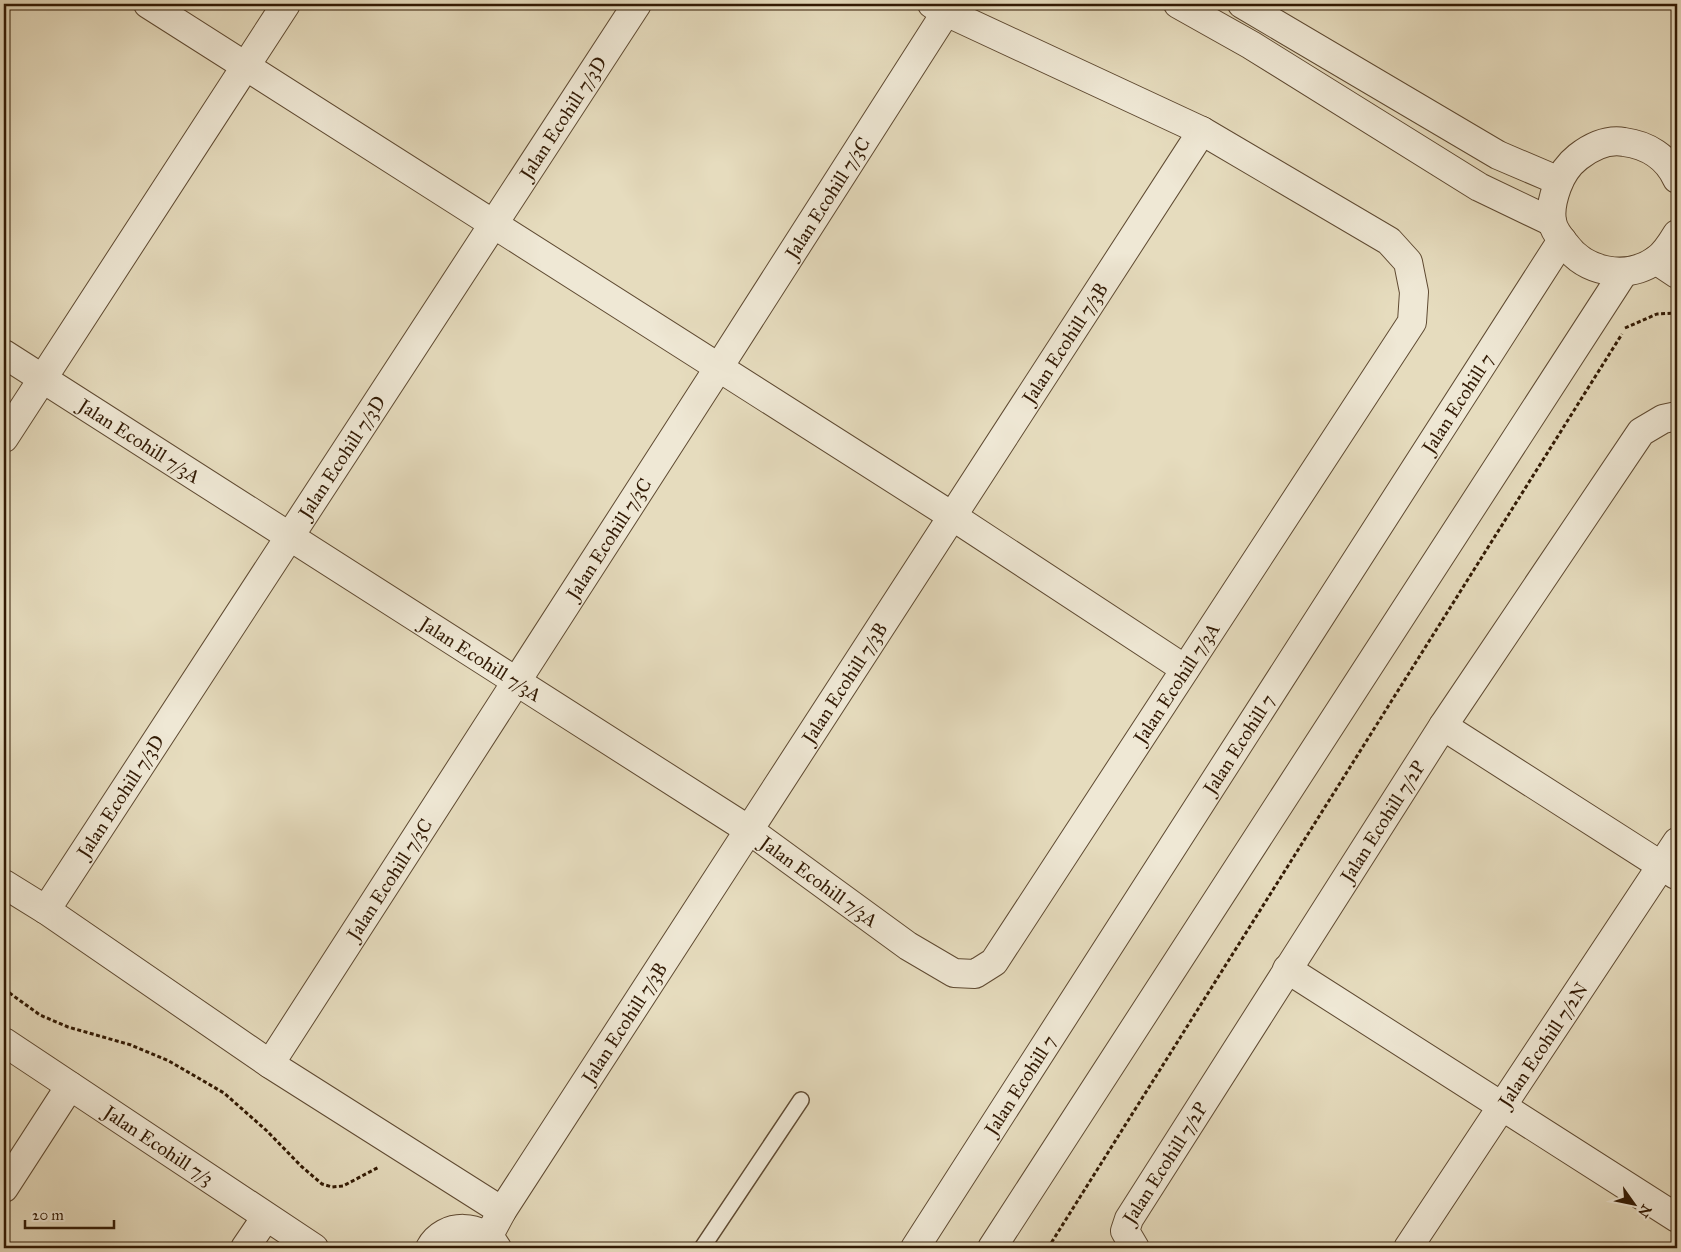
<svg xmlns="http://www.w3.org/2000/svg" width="1681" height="1252" font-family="'IM FELL Great Primer',serif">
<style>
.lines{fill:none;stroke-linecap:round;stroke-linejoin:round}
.service-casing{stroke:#5f4a32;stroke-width:18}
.minor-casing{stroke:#5f4a32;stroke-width:30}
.tertiary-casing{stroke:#5f4a32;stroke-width:30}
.path{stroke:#321a04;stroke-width:3;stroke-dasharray:4 2.5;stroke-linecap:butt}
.service{stroke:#efe8d5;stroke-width:15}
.minor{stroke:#efe8d5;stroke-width:28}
.tertiary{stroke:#efe8d5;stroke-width:28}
.labels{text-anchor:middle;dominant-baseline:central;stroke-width:4;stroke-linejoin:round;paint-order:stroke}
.street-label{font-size:19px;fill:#321a04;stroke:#efe8d5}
</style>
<rect width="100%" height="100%" fill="#e6dcbe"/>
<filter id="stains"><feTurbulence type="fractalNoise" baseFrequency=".004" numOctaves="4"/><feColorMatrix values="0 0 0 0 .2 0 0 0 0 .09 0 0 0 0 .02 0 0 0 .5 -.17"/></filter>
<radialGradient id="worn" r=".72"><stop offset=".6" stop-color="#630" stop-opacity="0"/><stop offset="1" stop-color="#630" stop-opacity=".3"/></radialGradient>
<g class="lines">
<defs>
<path id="service" d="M702,1248L801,1100"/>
<g id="minor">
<path d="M148,4L952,516L1185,669"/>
<path id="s1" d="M4,354L749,830L908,946L954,973L975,974L994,962L1412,322L1414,292L1408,262L1389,241L1202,131L946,12L932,4"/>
<path d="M4,438L286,4"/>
<path d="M1443,726L1676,875"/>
<path d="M4,884L46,910L270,1064L502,1211"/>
<path id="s2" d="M46,910L637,4"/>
<path d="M1287,969L1677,1218"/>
<path id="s3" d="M4,1042L314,1248"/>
<path id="s4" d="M270,1064L719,367L946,12"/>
<path d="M4,1188L70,1086"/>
<path id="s5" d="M488,1237L502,1211L1202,131"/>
<path d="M245,1248L266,1217"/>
<path d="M430,1248C444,1222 483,1223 497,1248"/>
<path id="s6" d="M1135,1248L1125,1231L1129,1219L1443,726L1641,432L1663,419L1677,416"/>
<path id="s7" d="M1408,1248L1677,842"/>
</g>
<g id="tertiary">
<path d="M1178,4L1251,45L1479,187L1552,222"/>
<path d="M1242,4L1498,155L1559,181"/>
<path d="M1677,179C1667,157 1647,145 1624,142C1607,139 1591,147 1578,157C1569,164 1561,176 1557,187C1553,198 1550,210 1552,221C1553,228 1560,238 1565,244C1585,272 1626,281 1656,260C1665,254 1671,244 1677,234"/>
<path d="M1656,260L1677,274"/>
<path id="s8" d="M915,1248L1562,240"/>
<path d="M992,1248L1624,272"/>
</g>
</defs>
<use href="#service" class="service-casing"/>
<use href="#minor" class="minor-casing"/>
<use href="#tertiary" class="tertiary-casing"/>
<path class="path" d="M1625,328L1657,314L1677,313
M4,989L40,1015L68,1027L131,1045L169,1061L224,1093L267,1131L301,1166L322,1184L332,1187L343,1186L379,1167
M1048,1248L1622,334"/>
<use href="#service" class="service"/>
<use href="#minor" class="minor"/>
<use href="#tertiary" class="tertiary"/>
</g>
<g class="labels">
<g class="street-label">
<text stroke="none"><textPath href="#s2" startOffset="946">Jalan Ecohill 7/3D</textPath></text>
<text stroke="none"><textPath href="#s4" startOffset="1030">Jalan Ecohill 7/3C</textPath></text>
<text stroke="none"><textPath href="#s5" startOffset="1064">Jalan Ecohill 7/3B</textPath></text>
<text stroke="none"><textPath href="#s8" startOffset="1004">Jalan Ecohill 7</textPath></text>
<text stroke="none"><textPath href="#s1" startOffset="161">Jalan Ecohill 7/3A</textPath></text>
<text stroke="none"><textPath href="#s2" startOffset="541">Jalan Ecohill 7/3D</textPath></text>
<text stroke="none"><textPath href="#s4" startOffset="625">Jalan Ecohill 7/3C</textPath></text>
<text stroke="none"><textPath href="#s1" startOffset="566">Jalan Ecohill 7/3A</textPath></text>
<text stroke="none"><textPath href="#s5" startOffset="659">Jalan Ecohill 7/3B</textPath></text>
<text stroke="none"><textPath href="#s1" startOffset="1511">Jalan Ecohill 7/3A</textPath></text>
<text stroke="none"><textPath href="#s8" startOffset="599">Jalan Ecohill 7</textPath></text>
<text stroke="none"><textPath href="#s2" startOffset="136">Jalan Ecohill 7/3D</textPath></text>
<text stroke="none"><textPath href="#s6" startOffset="504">Jalan Ecohill 7/2P</textPath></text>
<text stroke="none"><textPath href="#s4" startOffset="220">Jalan Ecohill 7/3C</textPath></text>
<text stroke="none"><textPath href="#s1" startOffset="971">Jalan Ecohill 7/3A</textPath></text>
<text stroke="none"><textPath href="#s5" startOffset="254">Jalan Ecohill 7/3B</textPath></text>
<text stroke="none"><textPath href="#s7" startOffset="244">Jalan Ecohill 7/2N</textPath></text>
<text stroke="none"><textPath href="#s8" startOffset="194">Jalan Ecohill 7</textPath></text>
<text stroke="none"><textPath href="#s3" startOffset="186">Jalan Ecohill 7/3</textPath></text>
<text stroke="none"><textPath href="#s6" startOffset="99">Jalan Ecohill 7/2P</textPath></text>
</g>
</g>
<rect width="1681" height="1252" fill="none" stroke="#e6dcbe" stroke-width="20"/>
<rect x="5" y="5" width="1671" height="1242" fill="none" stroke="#321a04" stroke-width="2.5"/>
<rect x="10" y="10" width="1661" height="1232" fill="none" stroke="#321a04"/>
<g transform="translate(1634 1204) rotate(123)" stroke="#efe8d5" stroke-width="4" paint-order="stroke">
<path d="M0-4L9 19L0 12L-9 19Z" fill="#321a04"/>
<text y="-8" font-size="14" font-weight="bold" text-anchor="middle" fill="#321a04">N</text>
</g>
<path d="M25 1220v8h89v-8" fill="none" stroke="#321a04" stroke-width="2.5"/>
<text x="32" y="1220" font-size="15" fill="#321a04" stroke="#efe8d5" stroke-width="4" paint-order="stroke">20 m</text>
<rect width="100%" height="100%" filter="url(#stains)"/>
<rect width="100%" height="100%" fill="url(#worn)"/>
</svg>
